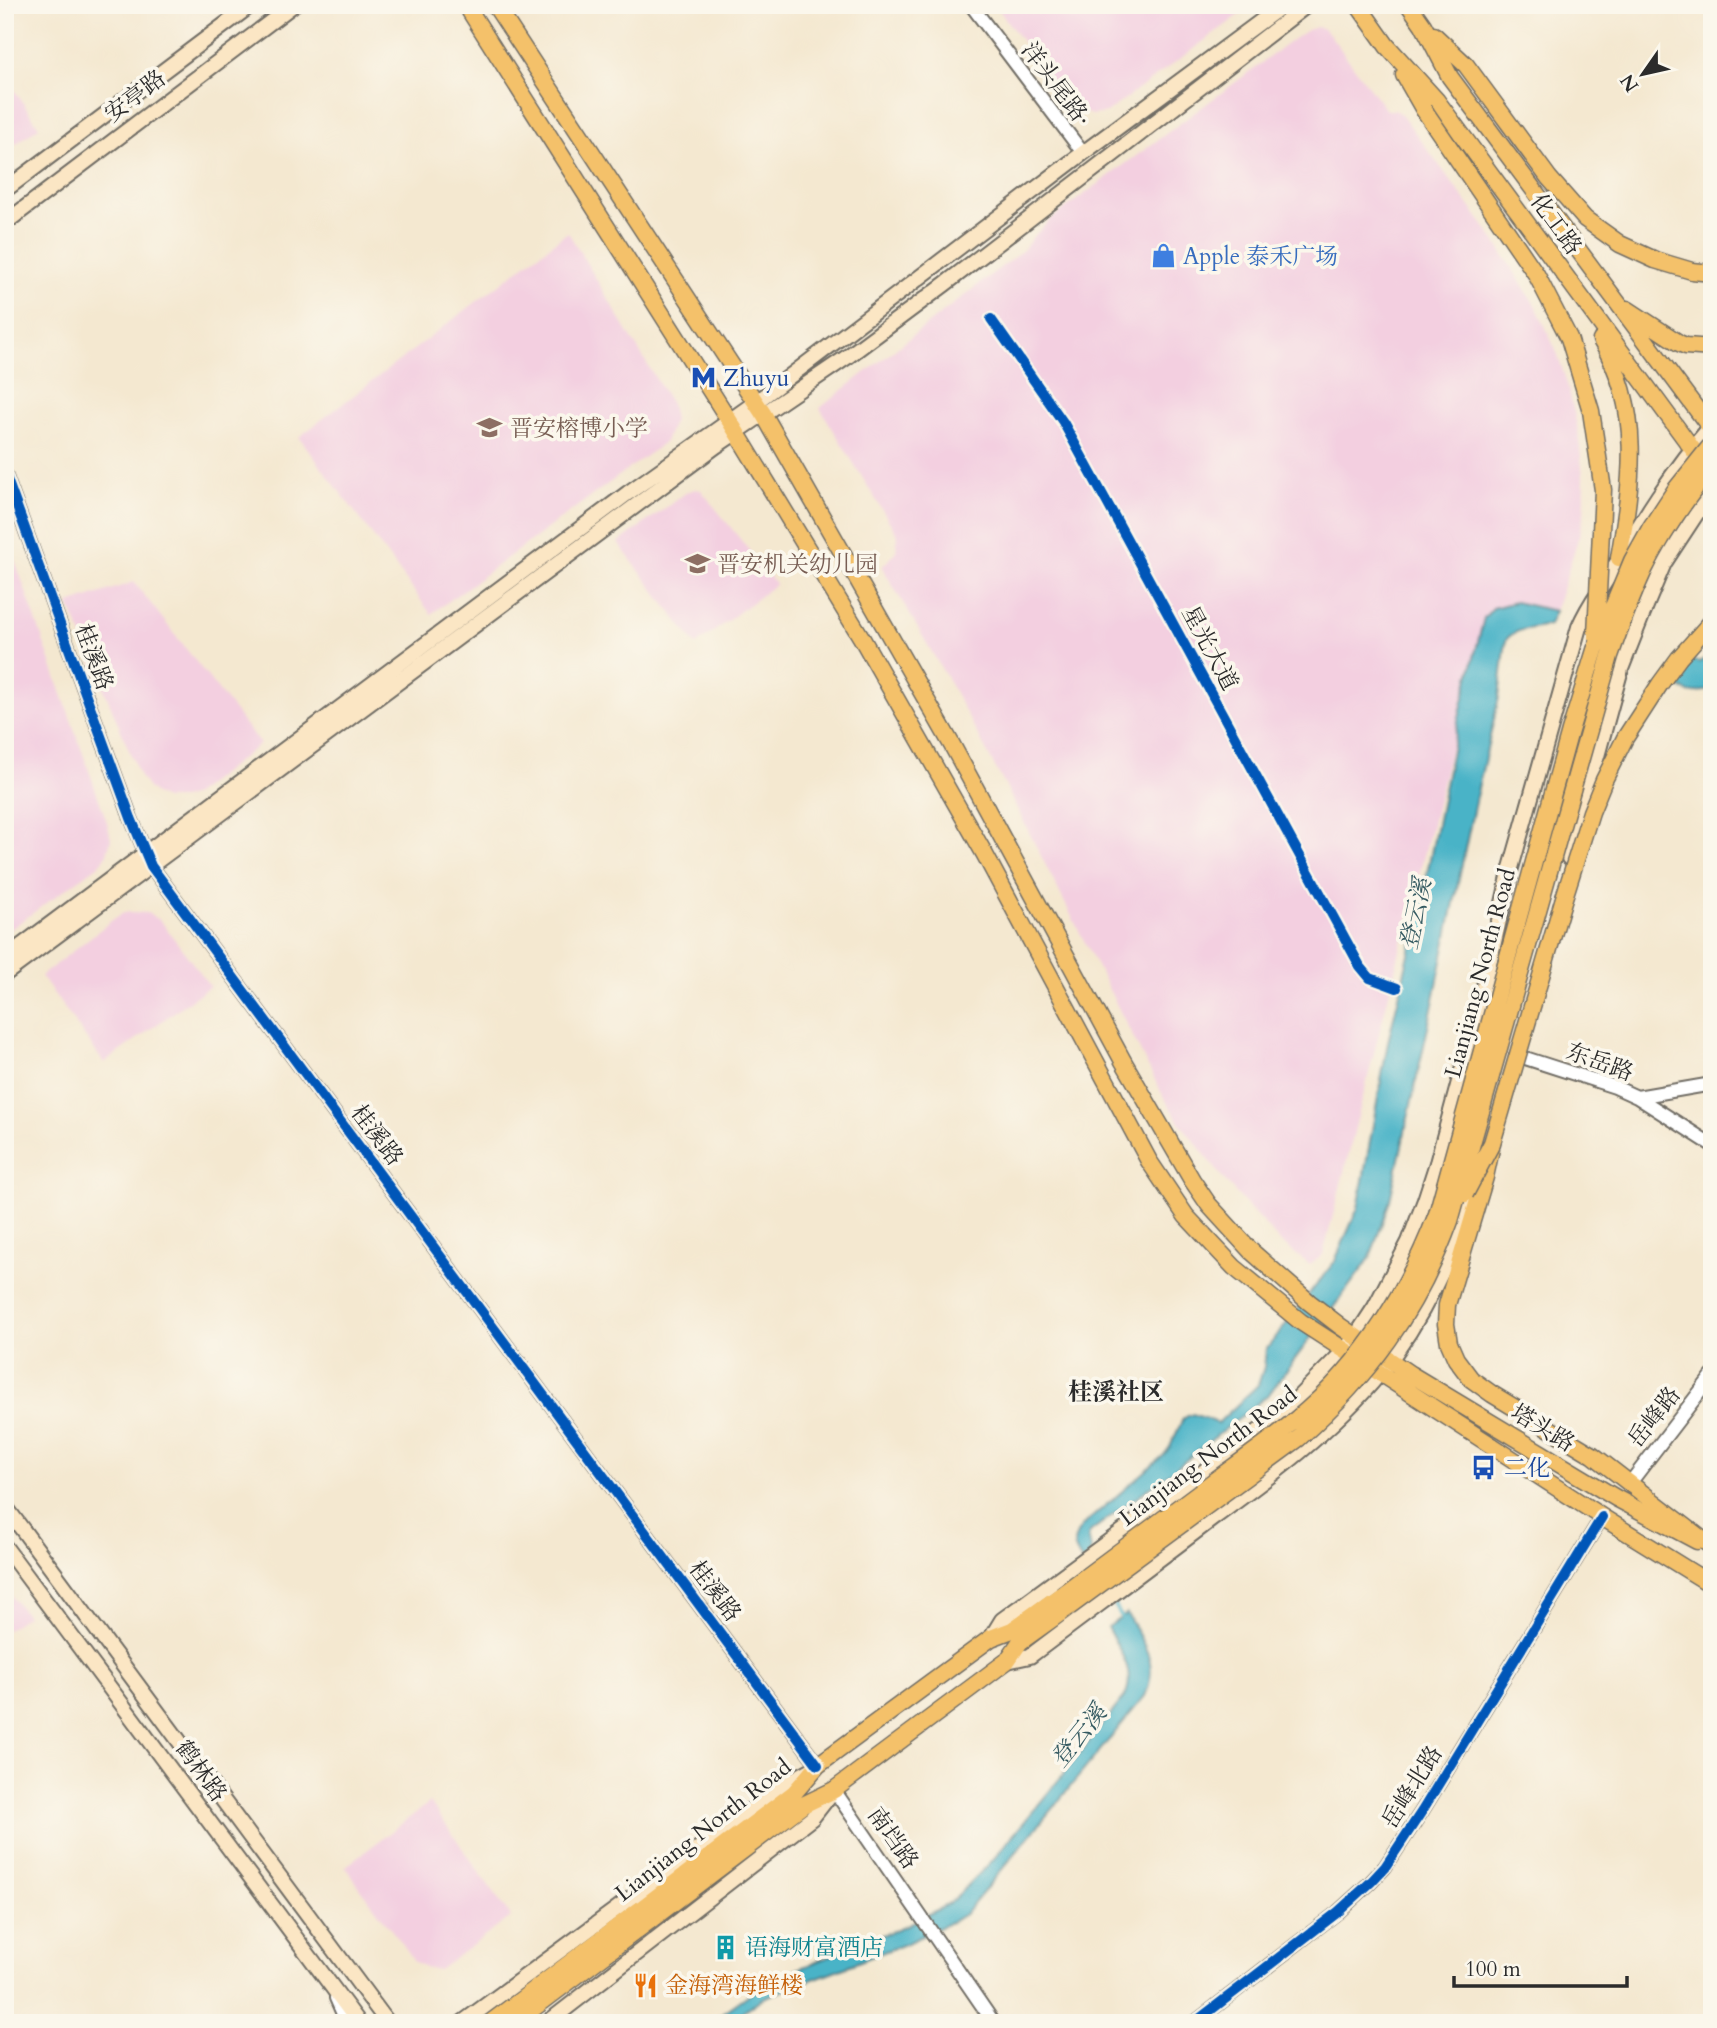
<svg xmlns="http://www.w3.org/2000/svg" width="1717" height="2028" font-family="Cardo,'Noto Serif SC',serif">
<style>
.built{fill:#f3cfe0}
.water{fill:#49b3c7;stroke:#3a6f79;stroke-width:2}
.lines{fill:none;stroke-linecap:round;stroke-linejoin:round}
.stream{stroke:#49b3c7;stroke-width:3.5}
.minor-casing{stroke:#716d65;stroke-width:13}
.tertiary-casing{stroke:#716d65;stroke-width:16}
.secondary-casing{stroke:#716d65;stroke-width:18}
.primary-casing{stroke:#716d65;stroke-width:19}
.trunk-casing{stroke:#716d65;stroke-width:19}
.minor{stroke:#fff;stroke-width:10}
.tertiary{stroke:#fff;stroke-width:12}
.secondary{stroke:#fbe6c4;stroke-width:14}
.primary{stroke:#f4c16b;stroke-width:16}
.trunk{stroke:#f4c16b;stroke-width:16}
.trunk-bridge-casing{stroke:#716d65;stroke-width:19;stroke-linecap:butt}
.trunk-bridge{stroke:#f4c16b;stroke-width:16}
.cycleway-casing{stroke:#fbf7ec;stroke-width:15}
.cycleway{stroke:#0057b8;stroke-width:10}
.labels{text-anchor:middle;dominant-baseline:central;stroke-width:7;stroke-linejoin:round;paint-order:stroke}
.street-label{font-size:23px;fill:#2b2b2b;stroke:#fbf7ec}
.shop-label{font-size:23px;fill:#366cbe;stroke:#fbf7ec;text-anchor:start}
.transit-label{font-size:23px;fill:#164399;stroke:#fbf7ec;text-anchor:start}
.education-label{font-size:23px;fill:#785e54;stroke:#fbf7ec;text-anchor:start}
.culture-label{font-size:23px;fill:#0d838f;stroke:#fbf7ec;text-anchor:start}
.food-label{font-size:23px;fill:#c56008;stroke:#fbf7ec;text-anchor:start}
.water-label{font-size:24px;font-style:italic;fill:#365b62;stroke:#fbf7ec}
.neighbourhood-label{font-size:24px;font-weight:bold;fill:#2b2b2b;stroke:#fbf7ec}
</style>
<rect width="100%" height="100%" fill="#fbf7ec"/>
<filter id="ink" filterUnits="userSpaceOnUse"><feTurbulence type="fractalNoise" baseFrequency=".0143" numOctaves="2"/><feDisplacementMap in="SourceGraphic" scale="14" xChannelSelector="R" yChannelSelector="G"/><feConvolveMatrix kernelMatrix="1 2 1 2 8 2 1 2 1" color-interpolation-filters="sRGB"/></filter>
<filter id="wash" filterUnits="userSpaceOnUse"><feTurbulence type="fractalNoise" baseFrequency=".00686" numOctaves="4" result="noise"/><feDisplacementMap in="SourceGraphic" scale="28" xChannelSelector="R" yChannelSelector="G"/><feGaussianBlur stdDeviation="1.57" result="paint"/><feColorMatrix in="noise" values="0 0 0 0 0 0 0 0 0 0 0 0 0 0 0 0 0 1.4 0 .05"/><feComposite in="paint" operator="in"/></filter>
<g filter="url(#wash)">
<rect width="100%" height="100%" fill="#f4e8d0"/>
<path class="built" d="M995,5H1253L1106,113L1092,115L1072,108Z
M1317,27L1322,28L1330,35L1386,110H1395L1402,115L1491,235L1537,308L1558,355L1569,391L1578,430L1585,495L1584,514L1580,533L1555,611L1515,602L1493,608L1484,618L1323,1255L1310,1265L1279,1241L1226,1182L1178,1120L1163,1096L1007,789L947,678L882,567L896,551L898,536L820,408L1023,250L1033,237L1051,219L1298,36L1307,30Z
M5,76L39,127L5,152Z
M568,232L671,404L674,420L665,442L431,614L299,437Z
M695,489L701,490L776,584L696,645L618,543L687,492Z
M5,532L107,822L111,839L106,857L99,865L5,933Z
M134,582L260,744L194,795L182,799H165L156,795L148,788L140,777L69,604Z
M129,912L147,913L160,920L210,986L104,1063L41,976L111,921L121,914Z
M5,1588L27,1616L5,1631Z
M430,1802L511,1917L439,1970L427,1968L415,1962L345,1867Z"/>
<path class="water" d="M1515,602L1555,611L1549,625C1535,628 1514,628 1506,640L1499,697L1474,806L1433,1004L1390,1200L1370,1258L1269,1394L1180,1465L1091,1531L1088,1536L1091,1549L1086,1567C1075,1551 1068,1544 1082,1526L1163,1456L1170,1447L1183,1419L1188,1416L1193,1414L1218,1423L1258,1385L1264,1367L1266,1350L1335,1261L1358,1208L1388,1042L1420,908L1458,721L1484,618L1493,608Z
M1712,654V690L1690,693L1673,683L1692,660L1700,662Z
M1127,1614C1143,1644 1160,1661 1145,1696L966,1913L953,1921L907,1943L761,1999L728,2023H709L748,1995L786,1974L907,1925L949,1904L991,1862L1062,1776L1125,1696C1137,1670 1118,1649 1107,1627Z"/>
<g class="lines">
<path class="stream" d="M1112,1600L1123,1620"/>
</g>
</g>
<g filter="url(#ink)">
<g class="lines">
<defs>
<path id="minor" d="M991,319L1063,422L1360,966L1370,978L1397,988"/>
<path id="tertiary" d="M971,5L1083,153
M5,474L131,818L151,866L818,1765
M1516,1055L1615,1087L1637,1097L1712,1084
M1637,1097L1712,1145
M1630,1483L1712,1376
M834,1790L994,2023
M336,1998L347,2023
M1194,2023L1338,1912L1371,1882L1385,1867L1422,1811L1602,1517"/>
<path id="secondary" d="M5,190L251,5
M5,223L293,5
M1569,858L1621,669L1643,613L1664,563L1712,490
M5,958L628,493L756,402L1083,153L1283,5
M5,974L716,446L847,357L945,284L1307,5
M5,1506L388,2023
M5,1547L359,2023
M991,1638L1002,1620L1282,1414L1344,1351L1356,1336L1375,1307L1409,1242L1425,1200L1437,1163L1479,1008L1511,868L1579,627C1588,605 1600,591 1612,571C1642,520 1673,470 1712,425
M1007,1661L1030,1656C1091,1610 1152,1565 1212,1519C1272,1475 1332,1431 1380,1373C1424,1319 1451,1256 1474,1190
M462,2023L787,1783L814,1768
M547,2023L812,1818L833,1791"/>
<path id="primary" d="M466,5L729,420L861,637L984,853L1149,1161L1186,1216L1234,1267L1301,1322L1602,1517L1712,1585
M495,5L764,415L952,745L1123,1061L1192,1180L1209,1205L1251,1251L1309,1302L1340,1326L1410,1374L1616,1498L1697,1541"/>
<path id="trunk" d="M1358,5L1387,46L1437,101L1708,470
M1409,5L1423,25L1450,77L1712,430
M1434,35L1466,65L1549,178L1585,219L1620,244L1655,260L1692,271L1712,273
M1404,75L1424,110
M1627,309L1679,343L1686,346L1712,348
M1601,340C1643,410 1632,481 1619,558
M1491,1149L1485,1177L1447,1305L1446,1324L1449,1343L1456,1359L1471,1379L1492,1394L1593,1455L1712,1547
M490,2023L794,1793L818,1765L991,1638L1012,1630L1061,1595
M514,2023L803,1805L834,1790L1007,1661L1020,1642L1069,1607"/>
</defs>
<use href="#minor" class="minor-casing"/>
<use href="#tertiary" class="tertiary-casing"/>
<use href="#secondary" class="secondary-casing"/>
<use href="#primary" class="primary-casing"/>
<use href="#trunk" class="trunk-casing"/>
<use href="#minor" class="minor"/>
<use href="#tertiary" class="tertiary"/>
<use href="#secondary" class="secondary"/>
<use href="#primary" class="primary"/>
<use href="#trunk" class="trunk"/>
<defs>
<path id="trunk-bridge" d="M1424,110L1536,274L1569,338L1591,411L1603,490L1596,634
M1465,1194L1492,1143L1563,901L1591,812L1604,780L1625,738L1660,684L1679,658L1712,621
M1061,1595C1113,1556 1166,1517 1218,1478C1262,1446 1308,1415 1344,1373C1385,1326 1415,1272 1437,1214L1570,731L1595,650L1632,561L1651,527L1676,489L1712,444
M1069,1607L1299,1438C1370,1375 1417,1311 1450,1221L1610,656C1620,627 1631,598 1644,570C1662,533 1686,499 1712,466"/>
</defs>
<use href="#trunk-bridge" class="trunk-bridge-casing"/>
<use href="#trunk-bridge" class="trunk-bridge"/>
<defs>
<path id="cycleway" d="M991,319L1063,422L1360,966L1370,978L1397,988
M5,474L131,818L151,866L818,1765
M1194,2023L1338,1912L1371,1882L1385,1867L1422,1811L1602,1517"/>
</defs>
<use href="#cycleway" class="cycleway-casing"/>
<use href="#cycleway" class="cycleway"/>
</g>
</g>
<defs>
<symbol id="shop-bare" viewBox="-9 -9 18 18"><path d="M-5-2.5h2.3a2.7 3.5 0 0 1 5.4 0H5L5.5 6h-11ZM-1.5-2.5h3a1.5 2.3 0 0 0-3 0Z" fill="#3f7fe0" stroke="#fbf7ec" stroke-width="2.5" paint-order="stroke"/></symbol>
<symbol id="metro-bare" viewBox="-9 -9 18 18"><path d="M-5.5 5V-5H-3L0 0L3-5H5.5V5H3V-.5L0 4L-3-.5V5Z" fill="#1a4fb4" stroke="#fbf7ec" stroke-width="2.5" paint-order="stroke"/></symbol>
<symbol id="school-bare" viewBox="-9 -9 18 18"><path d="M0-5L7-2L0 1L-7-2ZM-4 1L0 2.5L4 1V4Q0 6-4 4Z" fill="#8d6e63" stroke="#fbf7ec" stroke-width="2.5" paint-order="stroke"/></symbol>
<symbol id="bus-bare" viewBox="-9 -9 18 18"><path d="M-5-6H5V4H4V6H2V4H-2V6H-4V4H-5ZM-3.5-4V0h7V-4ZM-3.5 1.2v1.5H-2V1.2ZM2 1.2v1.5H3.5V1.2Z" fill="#1a4fb4" stroke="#fbf7ec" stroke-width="2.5" paint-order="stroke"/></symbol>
<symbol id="building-bare" viewBox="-9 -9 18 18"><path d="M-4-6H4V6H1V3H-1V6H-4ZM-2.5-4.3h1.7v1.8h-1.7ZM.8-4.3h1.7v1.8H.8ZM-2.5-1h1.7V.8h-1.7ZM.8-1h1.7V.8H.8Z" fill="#0f9aa8" stroke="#fbf7ec" stroke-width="2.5" paint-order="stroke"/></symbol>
<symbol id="restaurant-bare" viewBox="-9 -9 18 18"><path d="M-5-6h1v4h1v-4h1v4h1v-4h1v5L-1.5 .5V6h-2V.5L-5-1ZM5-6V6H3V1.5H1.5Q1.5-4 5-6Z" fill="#e8710a" stroke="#fbf7ec" stroke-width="2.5" paint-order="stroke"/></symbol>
</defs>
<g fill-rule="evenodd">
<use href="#shop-bare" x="1146" y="238" width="35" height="35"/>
<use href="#metro-bare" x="686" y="360" width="35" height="35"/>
<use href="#school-bare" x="472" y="410" width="35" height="35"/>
<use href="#school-bare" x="680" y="546" width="35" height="35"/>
<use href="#bus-bare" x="1466" y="1450" width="35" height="35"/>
<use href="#building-bare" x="708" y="1930" width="35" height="35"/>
<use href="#restaurant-bare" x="628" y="1968" width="35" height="35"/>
</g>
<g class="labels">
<g class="street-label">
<text transform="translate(1056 84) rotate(53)">洋头尾路·</text>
<text transform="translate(135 96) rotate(-37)">安亭路</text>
<text transform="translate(1556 224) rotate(54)">化工路</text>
<text transform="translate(1210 648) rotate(62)">星光大道</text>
<text transform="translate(94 657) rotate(70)">桂溪路</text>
<text transform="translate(1480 973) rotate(-75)">Lianjiang North Road</text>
<text transform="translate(1600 1062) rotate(20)">东岳路</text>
<text transform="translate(377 1135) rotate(53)">桂溪路</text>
<text transform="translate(1654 1417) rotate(-52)">岳峰路</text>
<text transform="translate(1543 1428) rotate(31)">塔头路</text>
<text transform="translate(1208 1456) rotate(-37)">Lianjiang North Road</text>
<text transform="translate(715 1591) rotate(53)">桂溪路</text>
<text transform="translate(201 1771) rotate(54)">鹤林路</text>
<text transform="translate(1412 1787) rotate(-58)">岳峰北路</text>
<text transform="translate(703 1830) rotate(-38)">Lianjiang North Road</text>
<text transform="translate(893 1838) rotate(55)">南垱路</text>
</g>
<g class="shop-label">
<text x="1183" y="256">Apple 泰禾广场</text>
</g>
<g class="transit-label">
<text x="723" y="378">Zhuyu</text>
<text x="1504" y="1467">二化</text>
</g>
<g class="education-label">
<text x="510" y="428">晋安榕博小学</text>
<text x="717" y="564">晋安机关幼儿园</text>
</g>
<g class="culture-label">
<text x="745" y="1947">语海财富酒店</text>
</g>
<g class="food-label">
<text x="665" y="1985">金海湾海鲜楼</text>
</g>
<g class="water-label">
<text transform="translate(1416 914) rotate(-78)">登云溪</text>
<text transform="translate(1079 1736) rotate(-51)">登云溪</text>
</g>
<g class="neighbourhood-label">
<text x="1116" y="1392">桂溪社区</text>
</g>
</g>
<rect width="1717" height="2028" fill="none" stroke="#fbf7ec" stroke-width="28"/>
<g transform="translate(1643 74) rotate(236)" stroke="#fbf7ec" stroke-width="5" paint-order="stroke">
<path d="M0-5L12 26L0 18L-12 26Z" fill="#2b2b2b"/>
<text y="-10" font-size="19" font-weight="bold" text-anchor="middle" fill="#2b2b2b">N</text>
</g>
<path d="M1454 1976v10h173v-10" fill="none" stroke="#2b2b2b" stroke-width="3.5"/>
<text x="1465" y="1976" font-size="21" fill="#2b2b2b" stroke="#fbf7ec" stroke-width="5" paint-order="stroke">100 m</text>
</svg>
